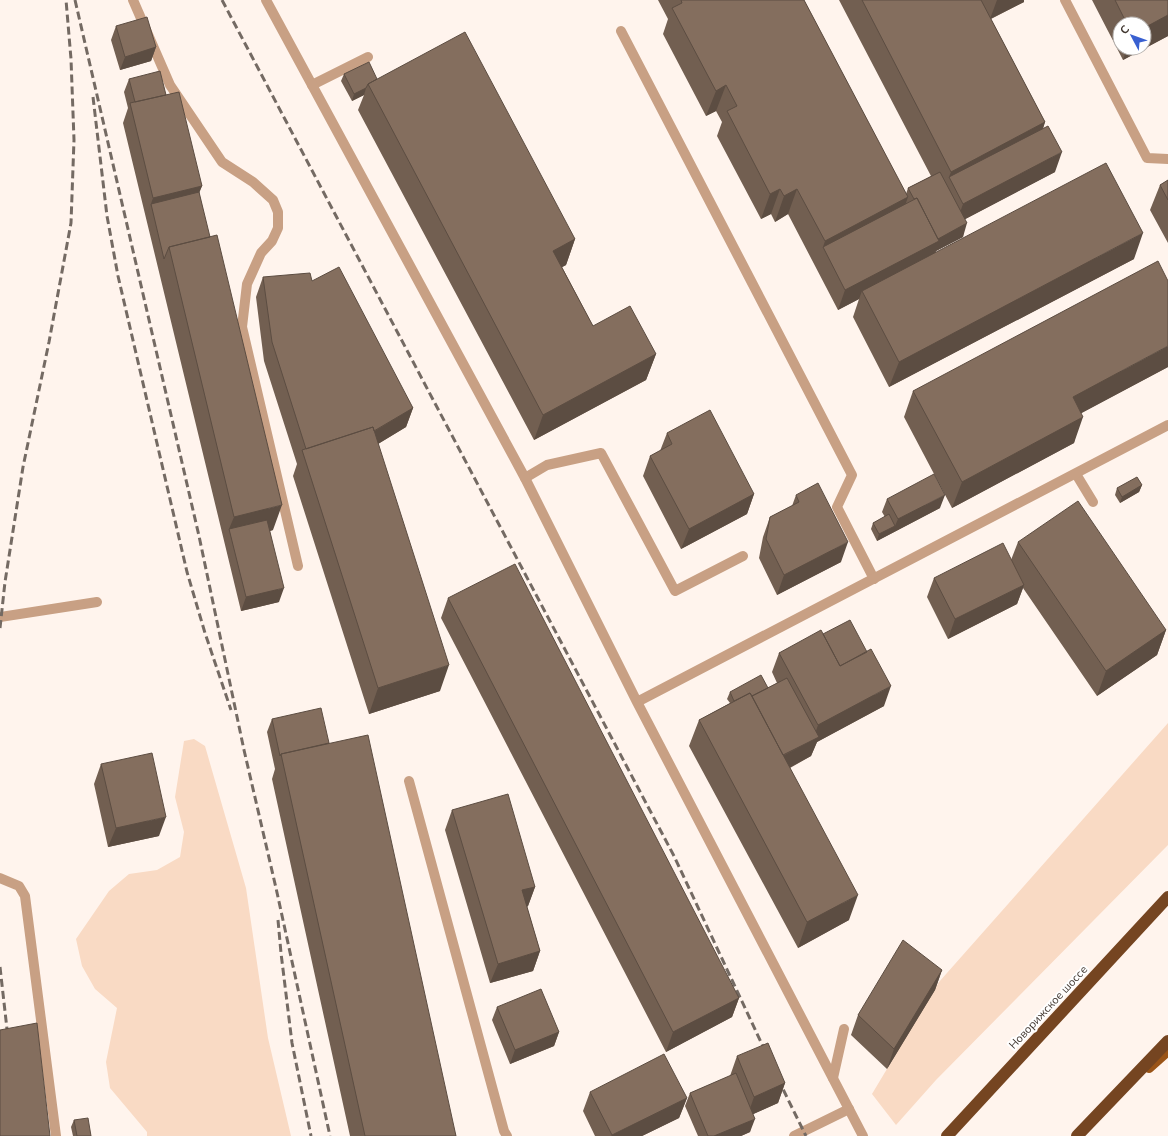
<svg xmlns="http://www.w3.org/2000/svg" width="1168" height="1136" font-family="Mulish,sans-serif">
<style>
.green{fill:#f9dac4}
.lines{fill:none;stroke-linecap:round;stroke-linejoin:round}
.lane{stroke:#c8a084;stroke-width:10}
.street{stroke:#c8a084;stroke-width:10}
.primary{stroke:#9a5417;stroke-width:10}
.highway{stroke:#754521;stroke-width:12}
.rail{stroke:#746a63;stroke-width:3;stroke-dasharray:8 4;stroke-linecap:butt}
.wall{fill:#725f51;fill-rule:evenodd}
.shaded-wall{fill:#5c4d42}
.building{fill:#846e5e;stroke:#5c4d42}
.labels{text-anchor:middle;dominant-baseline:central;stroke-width:4;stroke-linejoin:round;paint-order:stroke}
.street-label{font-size:11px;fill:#413730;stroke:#fff}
</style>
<rect width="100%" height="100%" fill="#fff4ed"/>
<path class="green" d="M1168,723V845L936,1080L896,1125L872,1094L939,982Z
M194,739L205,746L246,888L268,1038L291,1136H147V1132L110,1088L106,1062L117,1008L95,989L82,966L76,939L109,891L129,874L157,870L180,857L184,832L175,797L184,741Z"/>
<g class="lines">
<path class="lane" d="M133,0L170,85L222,162L253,182L273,200L278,212V228L272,241L261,253L247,284L242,327L298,566
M1065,0L1147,158L1168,159
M621,31L852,475L837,507L874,579
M312,85L368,57
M1076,474L1093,502
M525,478L547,465L601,453L675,591L743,556
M0,617L97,602
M409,781L504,1131L507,1136
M0,878L19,886L25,896L56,1136
M833,1078L844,1029
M794,1136L849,1109"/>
<path class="street" d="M266,0L525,478L637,702L863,1136
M637,702L1168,425"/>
<path class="primary" d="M1149,1068L1168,1051"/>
<path class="highway" d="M947,1136L1168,897
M1077,1136L1168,1041"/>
<path class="rail" d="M75,0L199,536L244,750L276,888L330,1136
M222,0L674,856L767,1055
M93,97L107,216L118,276L187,572L205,633L231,710
M0,628L5,582L23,467L49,342L71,223L74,140L71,59L66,0
M278,920L281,953L292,1043L311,1136
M0,967L8,1038
M778,1079L806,1136"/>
</g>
<path class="wall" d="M658,0H804L906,194L908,188L931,176L839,0H1024V2L991,19L1045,122L1043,129L1055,172L965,219L963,237L936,251L935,253L1134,259L889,387L853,317L859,299L838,310L788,214L775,222L771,214L761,219L717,136L722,122L716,111L706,116L663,34L668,19Z
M1092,0H1168V36L1123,60ZM1120,24H1144V48H1120Z
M116,26L156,47L151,61L120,70L111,40Z
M344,74L377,79L575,239L566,265L562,267L593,326L656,354L646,380L534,440L358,110L364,95L352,101L341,81Z
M129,79L166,95L202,186L199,192L273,530L270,531L279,602L241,611L123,123L128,108L124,92Z
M1168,180V243L1150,210L1160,185Z
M263,277L312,281L413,408L406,427L378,444L440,691L369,714L293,476L297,464L264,361L256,297Z
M1168,367L1081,413L1074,443L952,508L904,417L913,391Z
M667,433L754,494L747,514L681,549L643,476L650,456L660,451Z
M1142,485L1139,492L1120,503L1115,495L1117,488Z
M796,495L841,562L777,595L759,558L763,537L770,517L792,506Z
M887,499L940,508L877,541L871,529L873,523L885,517L882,512Z
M1018,542L1166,630L1157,655L1097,696L1023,588L1017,604L948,639L927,597L934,578L1011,560Z
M448,598L739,998L732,1017L666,1052L441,618Z
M823,634L884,706L817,742L811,756L790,768L849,920L798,948L689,746L699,720L730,703L727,699L730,692L768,688L777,683L772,672L779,653Z
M272,719L329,743L456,1136H350L272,779L275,769L267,732Z
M101,764L159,836L108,847L94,784Z
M452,810L535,887L528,906L527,907L540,951L533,971L490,983L445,830Z
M942,970L935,990L887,1069L851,1035L858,1015Z
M497,1007L559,1032L554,1046L510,1064L492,1020Z
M737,1056L785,1083L778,1103L753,1114L750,1132L741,1136H698L685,1106L690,1093L730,1076Z
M590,1092L687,1098L679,1118L642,1136H595L583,1111Z
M74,1120L91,1136H73L71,1127Z"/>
<path class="shaded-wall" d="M997,0H1024V2L990,19Z
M1168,15V36L1123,60L1127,48H1144V28Z
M156,47L151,61L120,70L125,57Z
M726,85L716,111L706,116L716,91Z
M366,88L364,95L352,101L354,94Z
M1045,122L1036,148L949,177L951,172Z
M1062,152L1055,172L956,224L963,204Z
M202,186L194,206L151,204L146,218L153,198Z
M780,189L771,214L761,219L770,194Z
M797,189L788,214L775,222L784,196Z
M908,197L899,223L823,247L825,241Z
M967,223L963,237L936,251L932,260L862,291L859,299L838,310L845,290L935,240Z
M1143,233L1134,259L889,387L899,362Z
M575,239L566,265L544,277L553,251Z
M1168,346V367L1063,423L1073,397Z
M656,354L646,380L534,440L543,415Z
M413,408L406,427L363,453L309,471Z
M1083,417L1074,443L952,508L962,482Z
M1142,485L1139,492L1120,503L1122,497Z
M754,494L747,514L681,549L689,529Z
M945,495L940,508L877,541L879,534L895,526L898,519Z
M282,505L273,530L232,540L229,529L234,517Z
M848,542L841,562L777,595L784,575Z
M1024,585L1017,604L948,639L955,619Z
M284,588L279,602L241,611L246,597Z
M1166,630L1157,655L1097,696L1106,671Z
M449,665L440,691L369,714L378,688Z
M891,686L884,706L817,742L811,756L772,777L779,758L813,740L818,725Z
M166,817L159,836L108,847L116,828Z
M535,887L528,906L515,910L522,890Z
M858,895L849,920L798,948L807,922Z
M540,951L533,971L490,983L498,964Z
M942,970L935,990L887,1069L894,1049Z
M739,998L732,1017L666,1052L673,1032Z
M559,1032L554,1046L510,1064L515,1050Z
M785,1083L778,1103L747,1117L754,1097Z
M687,1098L679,1118L642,1136H611L612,1135Z
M755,1119L750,1132L741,1136H714Z"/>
<path class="building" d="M681,0H804L908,197L825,241L797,189L784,196L780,189L770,194L727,111L737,106L726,85L716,91L672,8L682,3Z
M862,0H981L1045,122L951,172Z
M1115,0H1168V15L1144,28V24H1127Z
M147,17L156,47L125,57L116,26Z
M465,32L575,239L553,251L593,326L630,306L656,354L543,415L368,84Z
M369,62L377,79L368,84L366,88L354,94L344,74Z
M160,71L166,95L135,102L129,79Z
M179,92L202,186L153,198L130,103Z
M1048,126L1062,152L963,204L949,177Z
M1106,163L1143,233L899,362L862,291Z
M940,172L967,223L938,239L917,198L914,199L908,188Z
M1168,180V200L1160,185Z
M199,192L210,237L169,247L164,259L151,204Z
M917,198L939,241L845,290L823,247Z
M217,235L282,505L234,517L169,247Z
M1158,261L1168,281V346L1073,397L1083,417L962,482L913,391Z
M339,267L413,408L374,431L373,427L306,449L272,342L263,277L310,273L312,281Z
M710,410L754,494L689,529L650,456L672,444L667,433Z
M373,427L449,665L378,688L302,450Z
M934,474L945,495L898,519L887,499Z
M1137,477L1142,485L1122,497L1117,488Z
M818,483L848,542L784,575L766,539L770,517L799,502L796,495Z
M1078,501L1166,630L1106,671L1018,542Z
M889,514L895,526L879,534L873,523Z
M267,520L284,588L246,597L229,529Z
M1003,543L1024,585L955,619L934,578Z
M515,564L739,998L673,1032L448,598Z
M850,620L867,652L840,666L823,634Z
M821,630L840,666L871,649L891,686L818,725L779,653Z
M761,675L768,688L752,696L750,693L734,701L730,692Z
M787,678L819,737L783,755L752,696Z
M750,693L858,895L807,922L699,720Z
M321,708L329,743L281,754L280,756L272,719Z
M368,735L456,1136H365L281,754Z
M152,753L166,817L116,828L101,764Z
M508,794L535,887L522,890L540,951L498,964L452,810Z
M903,940L942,970L894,1049L858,1015Z
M541,989L559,1032L515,1050L497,1007Z
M37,1023L50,1136H0V1030Z
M768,1043L785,1083L754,1097L737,1056Z
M664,1054L687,1098L612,1135L590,1092Z
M736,1073L755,1119L714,1136H708L690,1093Z
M88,1118L91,1136H77L74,1120Z"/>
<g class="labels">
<g class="street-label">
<text transform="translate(1048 1007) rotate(-47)">Новорижское шоссе</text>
</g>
</g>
<g transform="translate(1132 36) rotate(311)"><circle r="19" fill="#ffffff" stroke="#b3afac"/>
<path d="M0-3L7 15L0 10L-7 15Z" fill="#3960d1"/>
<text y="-6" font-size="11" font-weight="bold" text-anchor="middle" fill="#413730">С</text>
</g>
</svg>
